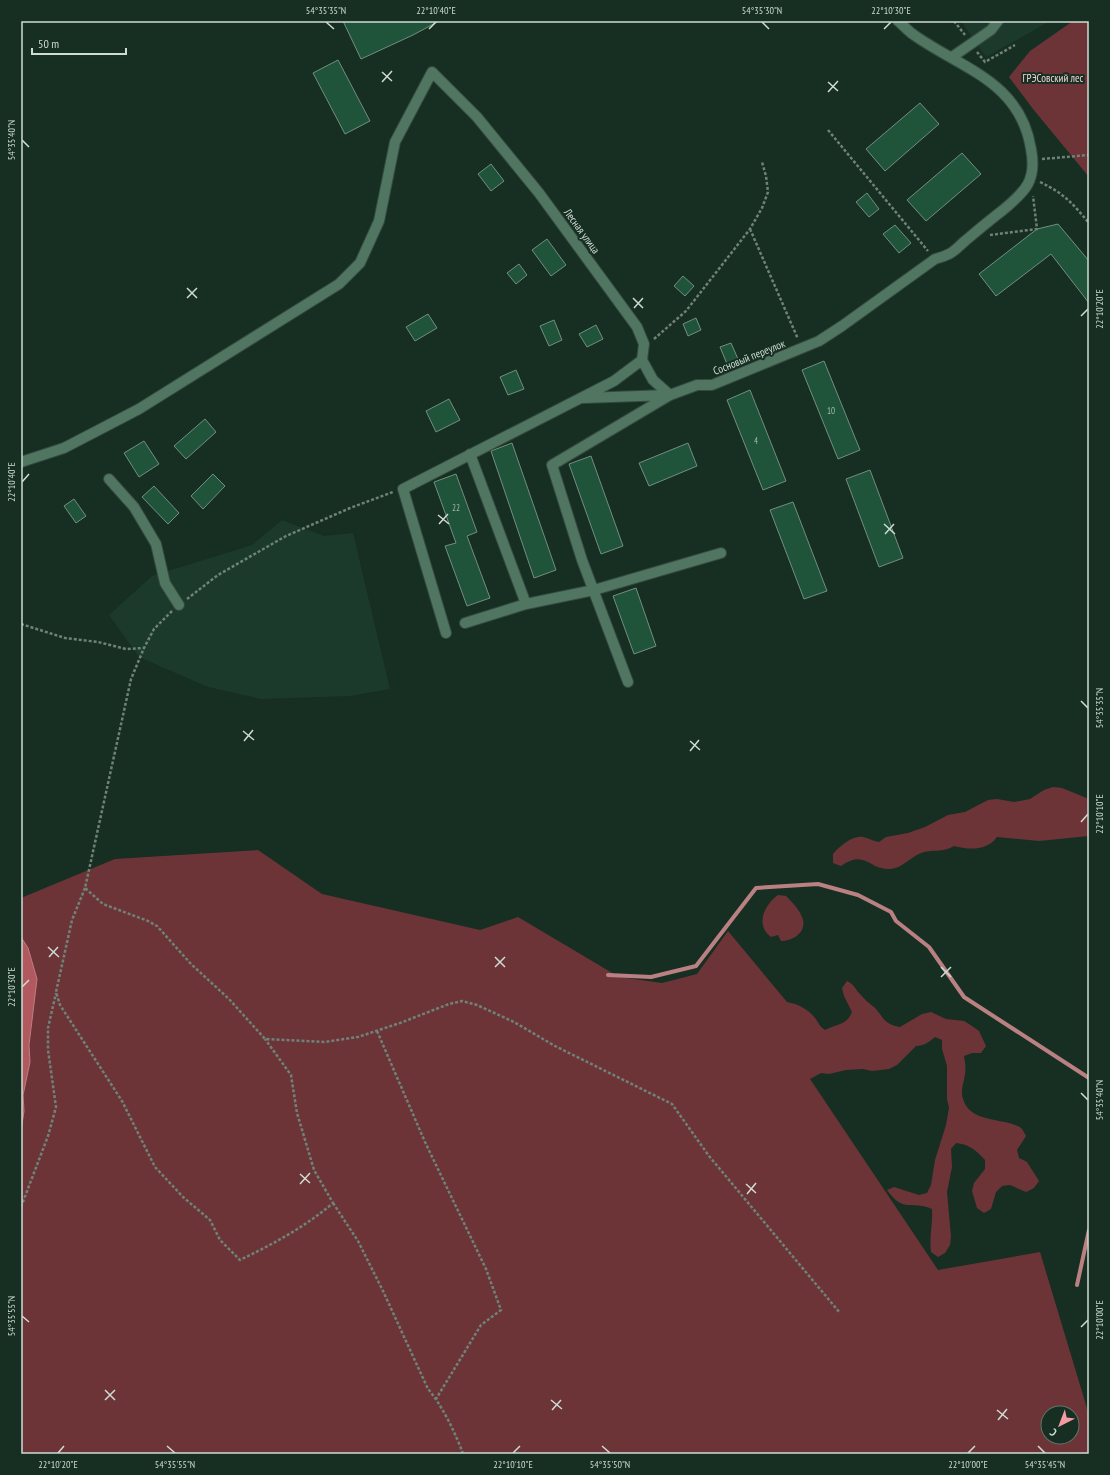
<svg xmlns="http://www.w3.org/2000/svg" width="1110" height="1475" font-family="'PT Sans Narrow',sans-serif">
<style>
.built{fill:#1c3a2b}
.green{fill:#6d3438;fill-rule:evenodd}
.water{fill:#b2585f;stroke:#ba8082}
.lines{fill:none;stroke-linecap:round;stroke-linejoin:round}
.stream{stroke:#ba8082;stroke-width:4}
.building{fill:#1f543b;stroke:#748e80}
.minor-casing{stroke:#344a3e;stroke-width:12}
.path{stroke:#6f8278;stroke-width:2.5;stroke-dasharray:3 2;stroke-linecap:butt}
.minor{stroke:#507561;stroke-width:10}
.ticks{fill:none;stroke:#cedcd4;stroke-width:1.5}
.labels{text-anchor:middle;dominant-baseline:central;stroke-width:4;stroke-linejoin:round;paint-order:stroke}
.number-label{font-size:9px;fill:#a2baae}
.park-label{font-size:11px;fill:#f1d6d7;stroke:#172e22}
.street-label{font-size:11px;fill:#cedcd4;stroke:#172e22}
.neatline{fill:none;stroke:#cedcd4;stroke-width:1.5}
.ticks-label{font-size:10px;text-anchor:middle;fill:#cedcd4}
</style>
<rect width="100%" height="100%" fill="#172e22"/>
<path class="built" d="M961,21H1050L986,57Z
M282,520L324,536L353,533L390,689L350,696L261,699L208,687L139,657L109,615L152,576L252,545Z"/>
<path class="green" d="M1073,21H1089V177L1033,109L1009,77L1030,51Z
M1053,787L1062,788L1089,799V836L1039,841L997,837C987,851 969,850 954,846C942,853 932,849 921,853C909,858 903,868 890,869C868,870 866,849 841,866L833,863V854C839,847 852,835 863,837C868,838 873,841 879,842L886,837L908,833L925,827L948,815L965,812L988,800L997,799L1014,802L1030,799L1044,790Z
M258,850L322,894L480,930L518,917L619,977L662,983L697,974L728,931L787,1002C798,1004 808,1009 815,1018C819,1023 819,1026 825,1030C837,1024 847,1025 852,1012L844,996L842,988L847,981C855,985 854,988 860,994C864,999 869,1003 874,1007C884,1017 883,1024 900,1027L922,1014L931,1012L946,1019L964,1021L972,1026L979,1031L986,1046L981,1053H972L964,1056C965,1062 966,1068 965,1074C964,1082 960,1091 963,1099C970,1124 1005,1117 1021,1128C1023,1130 1025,1134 1026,1136L1017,1150L1019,1158L1027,1162L1039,1181L1034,1188L1026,1192L1010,1185L1002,1186L996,1192L991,1209L984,1213L977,1208L972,1191L974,1183L985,1169V1160C977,1151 969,1144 956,1143L951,1149L952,1167L947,1192L951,1237L950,1245L945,1253L938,1257L931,1252C929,1237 933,1223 932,1209C912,1200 904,1214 887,1190L894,1187L919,1195L927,1193L931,1185L935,1160L946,1125L949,1108L947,1099V1066L942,1049V1040L935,1037C929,1042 924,1046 916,1046L897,1065L889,1069L872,1071L863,1069L846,1070L829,1074L821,1073L810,1079L938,1270L1040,1252L1089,1415V1454H21V898L115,859ZM1048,1413H1072V1437H1048Z
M778,895L786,896C792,902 799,909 802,917C808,931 794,941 781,941L778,935L771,937C755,925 764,905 778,895Z"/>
<path class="water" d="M21,937L28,948L37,979L29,1045L30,1062L23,1095L24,1111L21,1131Z"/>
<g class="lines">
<path class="stream" d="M608,975L651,977L696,966L756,888L818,884L858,895L891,912L896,921L929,947L964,997L1089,1078
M1077,1285L1089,1230"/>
</g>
<path class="building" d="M343,21H439L413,35L361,59Z
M338,60L370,121L345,134L313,73Z
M920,103L939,124L885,171L866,149Z
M962,153L981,174L926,221L907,200Z
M491,164L504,181L491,191L478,174Z
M867,193L879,209L869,217L856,202Z
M1058,224L1089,261V303L1051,254L996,296L979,274L1037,229Z
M895,225L911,243L899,253L883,234Z
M547,239L566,265L551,276L532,250Z
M519,264L527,275L516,284L507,273Z
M683,276L694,286L685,296L674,286Z
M428,314L437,328L415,341L406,327Z
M696,318L701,330L688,336L683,324Z
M554,320L562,340L549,346L540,326Z
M596,325L603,339L587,347L579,334Z
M731,343L738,359L727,364L720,347Z
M824,361L860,450L838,459L802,370Z
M516,370L524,389L508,395L500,377Z
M750,390L786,481L763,490L727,400Z
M449,399L460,420L436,432L426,411Z
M205,419L216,432L186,459L174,446Z
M144,441L159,464L139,477L124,453Z
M512,443L556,570L534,578L491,451Z
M688,443L697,466L649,486L639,463Z
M591,456L623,546L601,554L569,464Z
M870,470L903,558L879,567L846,479Z
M213,474L225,486L203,509L191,496Z
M456,474L477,532L467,536L490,598L467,606L445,546L456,543L434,482Z
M154,486L179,513L168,524L142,497Z
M74,499L86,516L76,523L64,506Z
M793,502L827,591L804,599L770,510Z
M636,588L656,646L634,654L613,596Z"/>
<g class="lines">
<defs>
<path id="minor" d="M952,57L991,30L998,21
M642,360L653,380L670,395
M584,398L668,395
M470,454L526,604
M21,462L64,448L139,409L339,284L360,263L379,221L395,142L432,72L477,117L539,193L637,327L644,344L642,360L614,381L403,489L446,633
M109,479L134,507L156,544L165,583L179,605
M465,623L526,604L594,590L721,553
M628,682L582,560L552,465L670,395L697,385H712L819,341L842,326L935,259C939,258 945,256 949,254C955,251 960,245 965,241C978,230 990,220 1003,210C1026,191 1037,180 1031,149C1020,81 962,69 914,35C908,31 904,26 898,21"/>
</defs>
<use href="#minor" class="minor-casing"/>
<path class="path" d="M954,21L965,35
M977,52L985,62L1015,45
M828,130L928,251
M1042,159L1089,155
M1040,182C1065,194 1072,203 1089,223
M750,229L798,339
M990,235L1037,229L1033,196
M654,339L686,311L750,229L762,208L768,192L766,176L762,162
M187,599L218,575L286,536L350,508L393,492
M172,611L154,629L144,648L131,679L85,888L103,904L148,921L157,926L191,964L229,999L265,1039L324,1042L358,1037L400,1023L449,1004L462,1001L477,1005L514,1022L555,1046L672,1104L709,1156L840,1313
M21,624L65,638L98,642L126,649L144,648
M85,888L72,920L56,992L60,1005L122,1101L155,1167L183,1197L210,1220L220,1240L240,1260C273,1244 305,1227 333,1203L314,1170L297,1113L291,1075L265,1039
M377,1031L425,1142L486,1269L501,1310L481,1325L436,1399
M333,1203L358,1241L383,1291L428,1389C442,1405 456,1434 463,1454
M21,1207L48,1136L56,1107L48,1050V1028L56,993"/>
<use href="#minor" class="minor"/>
</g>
<path class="ticks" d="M326,22L334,29M762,22L769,29M429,29L436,22M884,29L891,22M382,72L392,81M382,82L392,71M828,82L838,91M828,92L838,81M22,140L29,147M187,288L197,298M187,298L197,288M633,298L643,308M634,308L643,298M1081,316L1088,309M22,482L29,474M438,515L449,524M439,524L448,514M884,524L895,534M885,534L894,524M1081,701L1088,708M243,731L254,740M244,741L253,730M690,741L700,750M690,751L699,740M1081,822L1088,814M48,947L59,957M49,957L58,947M495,957L505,967M495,967L505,957M941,967L951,977M941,977L951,967M22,987L29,980M1081,1093L1088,1100M300,1174L310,1183M300,1184L310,1173M746,1184L756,1193M747,1194L756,1183M22,1316L29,1322M1081,1327L1088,1320M105,1390L115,1400M105,1400L115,1390M551,1400L562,1409M552,1410L561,1400M997,1410L1008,1419M998,1420L1007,1409M167,1446L175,1453M602,1446L610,1453M1038,1446L1045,1453M58,1453L64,1446M513,1453L520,1446M968,1453L975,1446"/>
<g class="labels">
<g class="number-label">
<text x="831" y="410">10</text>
<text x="756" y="440">4</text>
<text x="456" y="507">22</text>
</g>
<g class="park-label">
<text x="1053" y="78">ГРЭСовский лес</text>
</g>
<g class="street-label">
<text transform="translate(582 231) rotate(54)">Лесная улица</text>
<text transform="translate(749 357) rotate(-22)">Сосновый переулок</text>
</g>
</g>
<rect width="1110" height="1475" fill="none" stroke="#172e22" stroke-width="44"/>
<g transform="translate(1060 1425) rotate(222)"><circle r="19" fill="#172e22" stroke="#607469"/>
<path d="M0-3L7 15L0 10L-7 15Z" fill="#f49b9f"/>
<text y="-6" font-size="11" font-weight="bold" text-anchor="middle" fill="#cedcd4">С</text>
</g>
<path d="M32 48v6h94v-6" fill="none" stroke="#cedcd4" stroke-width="2"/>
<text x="38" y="48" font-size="12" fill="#cedcd4" stroke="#172e22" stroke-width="3" paint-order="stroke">50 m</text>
<rect x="22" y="22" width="1066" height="1431" class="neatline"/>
<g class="ticks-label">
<text x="326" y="14">54°35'35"N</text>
<text x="436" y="14">22°10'40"E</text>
<text x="762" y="14">54°35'30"N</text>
<text x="891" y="14">22°10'30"E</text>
<text transform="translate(11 140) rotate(-90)" y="4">54°35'40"N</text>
<text transform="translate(1099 309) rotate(-90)" y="4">22°10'20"E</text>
<text transform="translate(11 482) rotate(-90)" y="4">22°10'40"E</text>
<text transform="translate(1099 708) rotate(-90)" y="4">54°35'35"N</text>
<text transform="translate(1099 814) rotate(-90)" y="4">22°10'10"E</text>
<text transform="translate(11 987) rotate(-90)" y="4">22°10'30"E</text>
<text transform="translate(1099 1100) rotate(-90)" y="4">54°35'40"N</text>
<text transform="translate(11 1316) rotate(-90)" y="4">54°35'55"N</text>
<text transform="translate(1099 1320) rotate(-90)" y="4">22°10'00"E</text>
<text x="58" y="1468">22°10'20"E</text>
<text x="175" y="1468">54°35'55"N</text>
<text x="513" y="1468">22°10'10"E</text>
<text x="610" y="1468">54°35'50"N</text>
<text x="968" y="1468">22°10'00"E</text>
<text x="1045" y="1468">54°35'45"N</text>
</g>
</svg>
